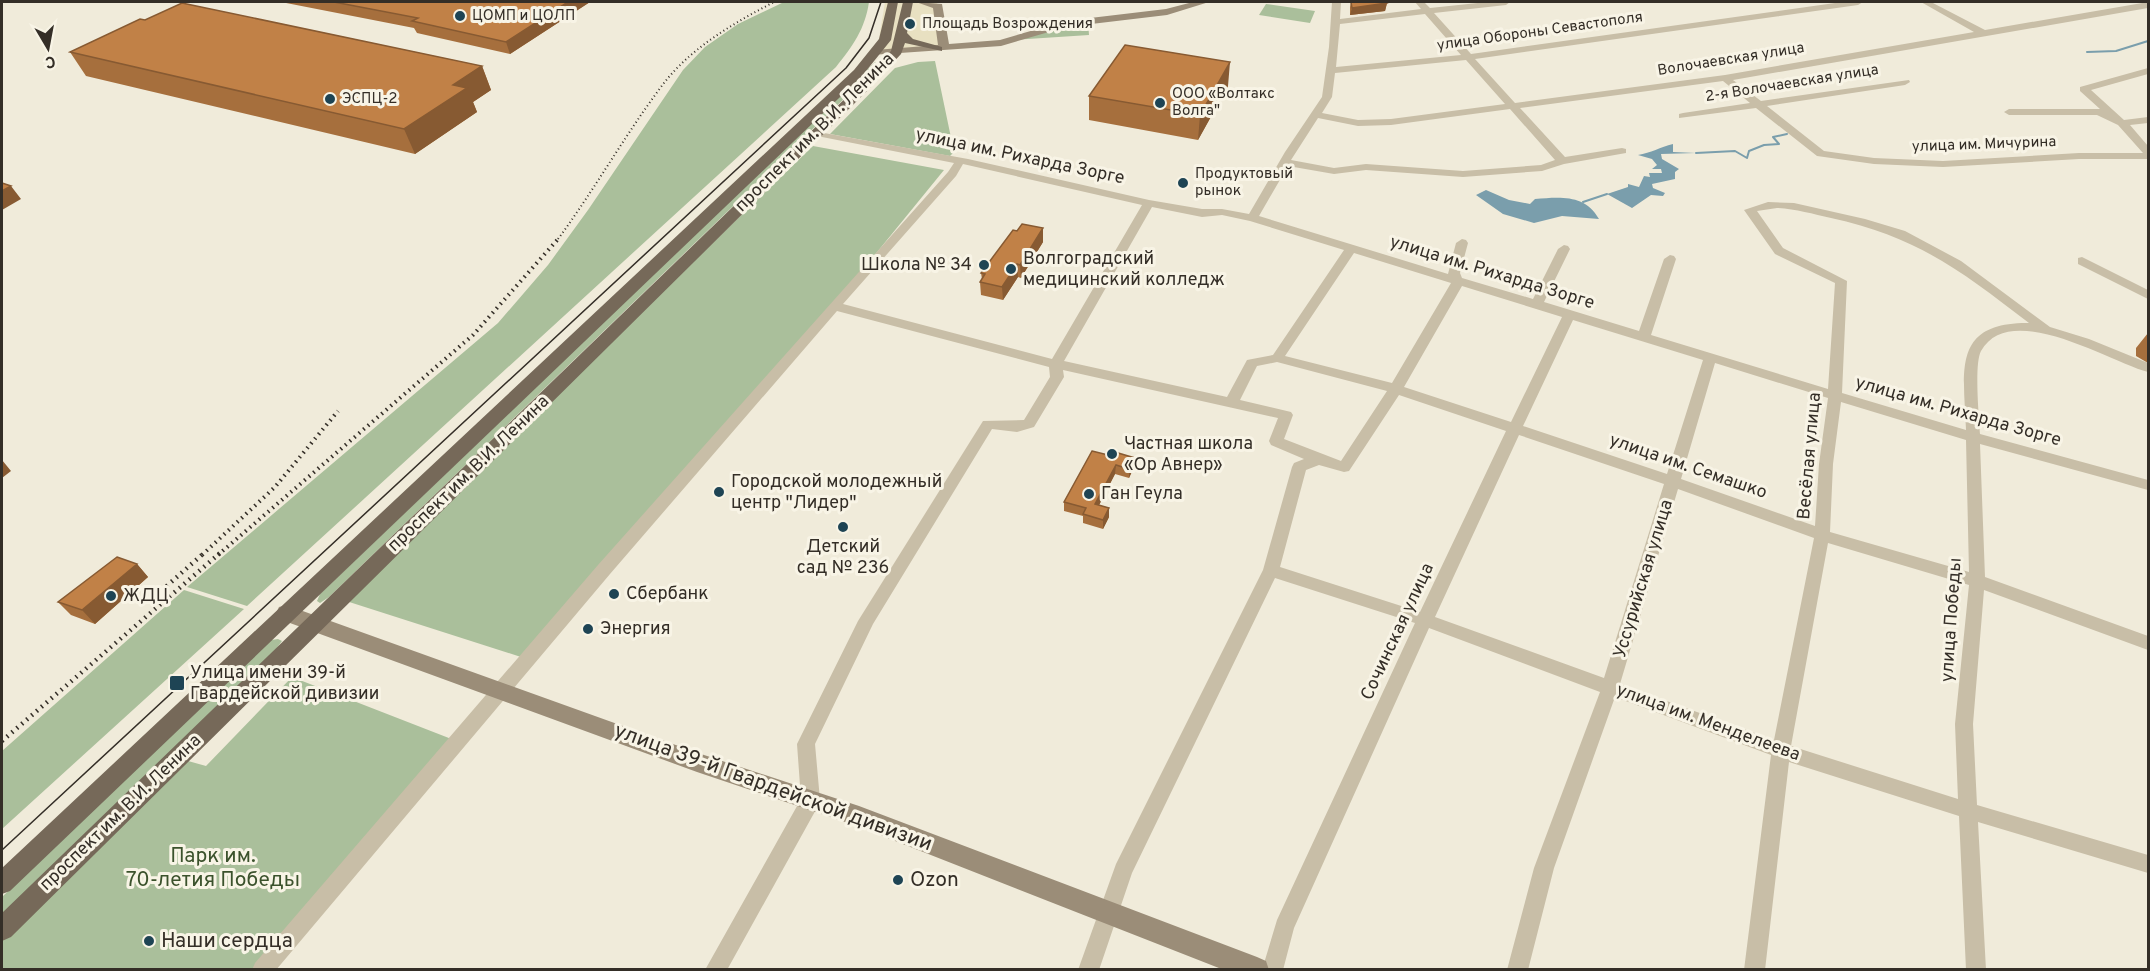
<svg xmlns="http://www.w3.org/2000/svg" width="2150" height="971" font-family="Overpass,sans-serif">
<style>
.green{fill:#aabf9b}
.plaza{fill:#e8e0c1}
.water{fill:#7a9eac}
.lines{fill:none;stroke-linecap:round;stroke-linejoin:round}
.stream{stroke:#7a9eac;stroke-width:2}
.street{fill:#c8bea7;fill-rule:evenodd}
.secondary{fill:#9b8d78;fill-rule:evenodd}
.primary{fill:#766959;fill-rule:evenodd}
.tram{stroke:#342e27;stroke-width:1.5}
.rail-far2{stroke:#342e27;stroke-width:2;stroke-dasharray:1 3;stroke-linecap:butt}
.rail-far1{stroke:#342e27;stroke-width:4;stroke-dasharray:1.5 4.5;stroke-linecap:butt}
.rail{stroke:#342e27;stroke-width:4.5;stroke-dasharray:1.5 5;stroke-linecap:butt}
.wall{fill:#a66f3d}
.shaded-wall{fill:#875a32}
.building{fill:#c18147;stroke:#875a32;stroke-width:1.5}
.poi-dot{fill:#1e4454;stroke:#f8f4e6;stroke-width:2}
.labels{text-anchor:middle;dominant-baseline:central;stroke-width:6;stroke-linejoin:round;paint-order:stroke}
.far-poi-label{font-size:15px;fill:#342e27;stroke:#f8f4e6;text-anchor:start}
.far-street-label{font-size:15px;fill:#342e27;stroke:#f8f4e6}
.street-label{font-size:18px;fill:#342e27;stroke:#f8f4e6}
.poi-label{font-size:18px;fill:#342e27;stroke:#f8f4e6;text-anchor:start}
.near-street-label{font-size:21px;fill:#342e27;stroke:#f8f4e6}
.near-park-label{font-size:21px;fill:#3b522c;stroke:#f8f4e6}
.near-poi-label{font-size:21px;fill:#342e27;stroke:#f8f4e6;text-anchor:start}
</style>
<rect width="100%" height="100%" fill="#f0ebda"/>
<path class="green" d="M784,2H869C865,29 853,46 836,67L247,606L187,587L498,323L548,265L588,210L683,70L705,47L738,24Z
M1266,4L1315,11L1310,23L1259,15Z
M1088,21L1089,35L1014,40Z
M935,61L954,152L950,156L830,134L895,68L918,62Z
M875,62L881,63L329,597L320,603L317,601L320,594Z
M813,146L944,170L834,305L521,657L343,600Z
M184,590L244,609L2,829V751Z
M278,639L282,641L276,649L2,915V897L262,648L271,640Z
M292,677L454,740L259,969L2,970V935L181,759L206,766Z"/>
<path class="plaza" d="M885,2H937L939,47L877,51Z"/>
<path class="water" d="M1673,144V152L1696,153L1661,154L1662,159L1679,169L1675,172V179L1652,184L1653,188L1665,193L1663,196L1651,195L1632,208L1607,194L1628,187V184L1639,187L1644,176L1650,177L1649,173H1662L1661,169H1652L1657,165L1652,159L1638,155C1651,153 1660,147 1673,144Z
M1486,190L1509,200L1530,204L1535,199C1560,197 1585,194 1599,219L1562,216L1534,223L1503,214L1476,195Z"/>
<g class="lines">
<path class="stream" d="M2087,52L2116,51L2148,41
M1696,153L1735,151L1747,158L1749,151L1764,145L1779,144L1773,137L1787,134
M1583,202L1607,194"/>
<path class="street" d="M1332,2H1341L1340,19L1421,9L1415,2H1424L1430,8L1487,2H1510L1506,5L1434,13L1471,54L1842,2H1863L1858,5L1475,59L1515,103L1725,75L1974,32L1921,2H1931L1985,30L2148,2V8L1733,80L1761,101L1909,80L1910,82L1905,85L1767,106L1824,151L1874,158L1943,161L2079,153H2143L2118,125L2097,115H2009L2004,112L2009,109H2100L2080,91V87L2148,68V74L2091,90L2124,120L2148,117V123L2130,125L2148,146V159H2079L1943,167L1874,164L1817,156L1756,108L1679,118V114L1683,113L1750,103L1723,81L1520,108L1565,157L1622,148L1626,149V153L1564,164L1542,171L1463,177L1366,170L1334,174L1288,166L1259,216L1448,274L1456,243L1462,239L1466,240L1468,243L1460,273L1462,278L1533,299L1558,249L1564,245L1568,246L1570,249L1544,302L1639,331L1664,259L1670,255L1674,256L1676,259L1651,335L1828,389L1835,283L1775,254L1744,210L1768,202L1794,203L1865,219L1905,231L1961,261L2050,327L2089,339L2148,363V372C2110,362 2010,299 1981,351C1974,364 1979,417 1980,434L2148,480V490L1980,444L1985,577L2148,636V650L1984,590L1973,724L1977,805L2148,855V873L1978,822L1986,970H1966L1959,816L1789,762L1765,970H1744L1771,755L1615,697L1554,868L1528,970H1507L1534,868L1600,692L1429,628L1294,928L1283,970H1262L1277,920L1415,623L1275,578L1132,873L1099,970H1078L1116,864L1263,570L1292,467L1294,463L1304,459L1271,445L1269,441L1278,418L1063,370L1064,377L1034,427L1017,432L992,429L873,624L815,744L820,800L818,806L727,970H705L801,799L797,744L858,621L983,421L1024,420L1050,377L1049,367L837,311L610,574L276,970H252L255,963L598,565L948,172L954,163L817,136L813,135V131L968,159L1149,200L1202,209H1222L1249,214L1285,152L1322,97L1329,47ZM1425,14L1461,55L1336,67L1340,24ZM1466,60L1505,104L1391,119L1358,120L1322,113L1332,97L1335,73ZM1510,109L1555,160L1541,165L1463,171L1366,164L1334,168L1291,160L1318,118L1358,126L1391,125ZM963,164L1142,205L1052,359L843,304L956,176ZM1152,207L1202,217L1222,215L1250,221L1344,250L1273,355L1247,360L1227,397L1064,361ZM1777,208C1795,209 1813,214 1831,218C1918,237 1961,271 2029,323C1951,322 1964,372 1966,430L1842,393L1847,281L1783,248L1757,211ZM1354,253L1451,283L1392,383L1285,356ZM1462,286L1562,317L1511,422L1404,387ZM1573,320L1703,360L1667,474L1523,426ZM1277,362L1387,391L1341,461L1284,439L1293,415L1291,412L1240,400L1257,366ZM1715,363L1828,398L1819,464L1815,526L1681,479ZM1399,395L1506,431L1420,612L1280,567L1306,470L1319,465L1344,472L1349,471ZM1841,402L1966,440L1969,572L1830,532L1833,464ZM1519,435L1664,484L1604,678L1435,617ZM1678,489L1814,538L1774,740L1620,684ZM1828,543L1969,585L1955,724L1958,799L1791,746Z
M2082,257L2148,290V299L2078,264V258Z"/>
<path class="secondary" d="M916,2L942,4L949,44L1000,40L1065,21L1166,9L1193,2H1209L1167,15L1066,27L1001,46L871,55L869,53L875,50L938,45L933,8Z
M286,605L698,753L859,806L1257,957L1266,961L1269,970H1224L857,826L697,772L279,619L276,613L279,607Z"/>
<path class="primary" d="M888,2H898L891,40L862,76L10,891L2,894V868L854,70L879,39Z
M903,2H913L907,33L913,39L942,47V51L905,43L901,54L865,93L11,937L2,941V913L857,87L891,51Z"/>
<path class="tram" d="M2,850L846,68L869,38L881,2"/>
<path class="rail-far2" d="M558,239C595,189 626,133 664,83C692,47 734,23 774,2"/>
<path class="rail-far1" d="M202,555L275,487L338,411
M218,555L473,335L559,238"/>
<path class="rail" d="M152,599L204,553
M2,741L220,553"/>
</g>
<path class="wall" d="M281,2H590L510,54L417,33L414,28Z
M1351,2H1386L1387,3L1385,11L1350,15V7Z
M70,52L482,66L491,90L473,102L477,112L415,154L86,76Z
M1228,86L1198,140L1089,120V96Z
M1043,228V242L1021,278L1018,277L1003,300L981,295L980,282L982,279L981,273L1017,231Z
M2148,333V363L2136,356V348Z
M1092,451L1134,467L1129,478L1115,474L1099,505L1109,508V517L1103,529L1083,523V516L1064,511V502Z
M137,564L148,577L95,624L71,615L58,602Z"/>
<path class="shaded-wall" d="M568,2H590L510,54L506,42Z
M1387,3L1385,11L1350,15L1352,8Z
M1230,62L1228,86L1198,140L1200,115Z
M482,66L491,90L473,102L477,112L415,154L404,129L453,85Z
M11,186L21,199L2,210V191Z
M1043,228V242L1021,278L1020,265Z
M1017,264L1018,277L1003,300L1002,287Z
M1135,458L1134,467L1129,478V469Z
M2,460L11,471L2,478Z
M1116,465L1115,474L1095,513V504Z
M1109,508V517L1103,529V520Z
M137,564L148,577L95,624L82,610Z"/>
<path class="building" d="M334,2H568L506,42L412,21L418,18Z
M1351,2H1386L1387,3L1352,8Z
M182,3L482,66L453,85L467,88L404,129L70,52L140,19L145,20Z
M1125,45L1230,62L1200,115L1089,96Z
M2,183L11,186L2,191Z
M1022,224L1043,228L1020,265L1017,264L1002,287L980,282L985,274L981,273L1013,230L1017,231Z
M1092,451L1116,457L1118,453L1135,458L1129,469L1116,465L1095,504L1109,508L1103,520L1083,514L1086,508L1064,502Z
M117,557L137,564L82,610L58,602Z"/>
<g class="poi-dot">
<circle cx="460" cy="16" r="6"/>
<circle cx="910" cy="24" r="6"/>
<circle cx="330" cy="99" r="6"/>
<circle cx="1160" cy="103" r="6"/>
<circle cx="1183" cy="183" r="6"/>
<circle cx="984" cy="265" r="6"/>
<circle cx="1011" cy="269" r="6"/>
<circle cx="1112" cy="454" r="6"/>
<circle cx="719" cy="492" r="6"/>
<circle cx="1089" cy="494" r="6"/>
<circle cx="843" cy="527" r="6"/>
<circle cx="614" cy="594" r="6"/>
<circle cx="111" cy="596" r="6"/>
<circle cx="588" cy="629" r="6"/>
<rect x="169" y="675" width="16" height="16" rx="3"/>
<circle cx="898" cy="880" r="6"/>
<circle cx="149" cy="941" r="6"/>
</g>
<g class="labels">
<g class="far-poi-label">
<text x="472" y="16">ЦОМП и ЦОЛП</text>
<text x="922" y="24">Площадь Возрождения</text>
<text x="1172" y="94">ООО «Волтакс<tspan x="1172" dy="17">Волга"</tspan></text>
<text x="342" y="99">ЭСПЦ-2</text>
<text x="1195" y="174">Продуктовый<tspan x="1195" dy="17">рынок</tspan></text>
</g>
<g class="far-street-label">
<text transform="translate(1540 32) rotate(-8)">улица Обороны Севастополя</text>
<text transform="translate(1731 60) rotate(-9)">Волочаевская улица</text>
<text transform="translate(1792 84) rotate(-9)">2-я Волочаевская улица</text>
<text transform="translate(1984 145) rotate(-2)">улица им. Мичурина</text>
</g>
<g class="street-label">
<text transform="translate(815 133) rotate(-45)">проспект им. В.И. Ленина</text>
<text transform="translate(1020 157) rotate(12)">улица им. Рихарда Зорге</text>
<text transform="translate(1492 273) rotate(17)">улица им. Рихарда Зорге</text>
<text transform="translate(1958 412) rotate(16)">улица им. Рихарда Зорге</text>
<text transform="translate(1810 456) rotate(-85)">Весёлая улица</text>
<text transform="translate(1688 467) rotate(19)">улица им. Семашко</text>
<text transform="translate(469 474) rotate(-44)">проспект им. В.И. Ленина</text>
<text transform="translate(1644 579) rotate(-73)">Уссурийская улица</text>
<text transform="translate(1952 620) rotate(-86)">улица Победы</text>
<text transform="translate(1398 632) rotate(-65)">Сочинская улица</text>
<text transform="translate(1708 723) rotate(20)">улица им. Менделеева</text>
<text transform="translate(121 813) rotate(-44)">проспект им. В.И. Ленина</text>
</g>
<g class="poi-label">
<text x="1023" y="259">Волгоградский<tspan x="1023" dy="21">медицинский колледж</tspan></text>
<text x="972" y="265" text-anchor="end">Школа № 34</text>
<text x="1124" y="444">Частная школа<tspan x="1124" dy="21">«Ор Авнер»</tspan></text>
<text x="731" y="482">Городской молодежный<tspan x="731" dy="21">центр "Лидер"</tspan></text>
<text x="1101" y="494">Ган Геула</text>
<text x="843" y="547" text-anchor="middle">Детский<tspan x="843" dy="21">сад № 236</tspan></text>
<text x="626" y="594">Сбербанк</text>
<text x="123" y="596">ЖДЦ</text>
<text x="600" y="629">Энергия</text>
<text x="190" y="673">Улица имени 39-й<tspan x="190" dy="21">Гвардейской дивизии</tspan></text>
</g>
<g class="near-street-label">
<text transform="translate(773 788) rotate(20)">улица 39-й Гвардейской дивизии</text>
</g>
<g class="near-park-label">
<text x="213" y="856">Парк им.<tspan x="213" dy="24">70-летия Победы</tspan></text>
</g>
<g class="near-poi-label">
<text x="910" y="880">Ozon</text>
<text x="161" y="941">Наши сердца</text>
</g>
</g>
<rect width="2150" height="971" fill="none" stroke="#342e27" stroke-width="6"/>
<g transform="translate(48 48) rotate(170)" stroke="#f8f4e6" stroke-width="4.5" paint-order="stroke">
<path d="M0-4.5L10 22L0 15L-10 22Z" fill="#342e27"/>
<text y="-9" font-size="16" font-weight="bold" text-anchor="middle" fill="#342e27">С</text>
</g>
</svg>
